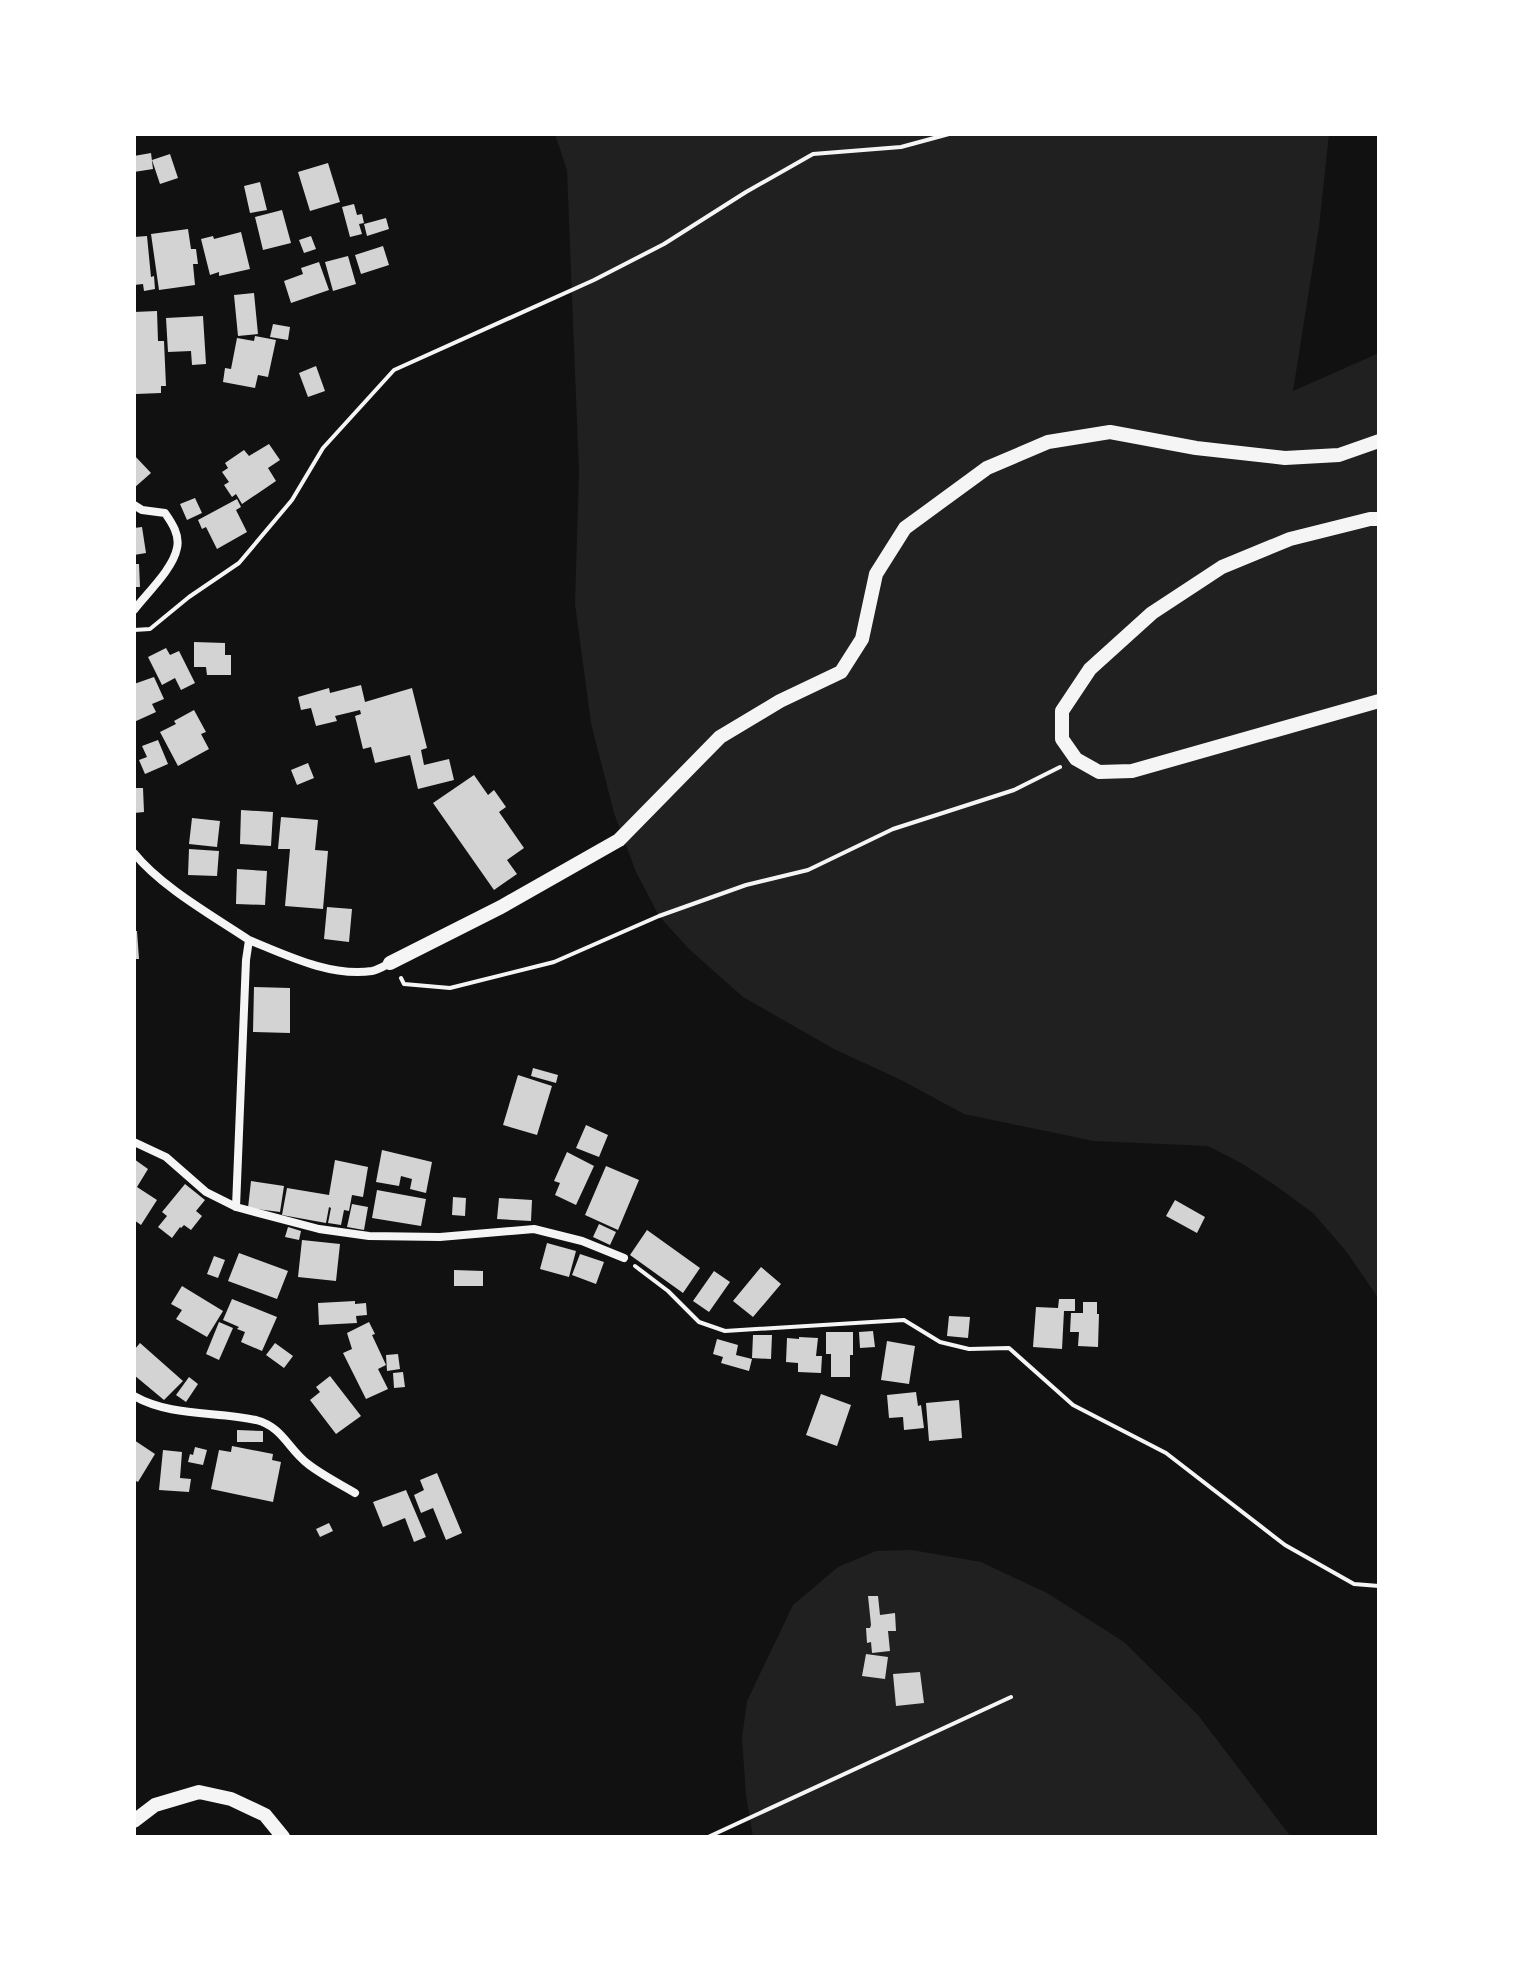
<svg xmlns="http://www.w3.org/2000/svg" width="1513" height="1971" font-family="'Nunito Sans',sans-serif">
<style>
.green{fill:#202020}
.building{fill:#d3d3d3}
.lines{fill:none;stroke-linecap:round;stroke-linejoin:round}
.path{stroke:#f5f5f5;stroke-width:4}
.minor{stroke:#f5f5f5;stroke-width:8}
.tertiary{stroke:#f5f5f5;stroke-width:14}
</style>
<rect width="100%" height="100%" fill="#111"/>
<path class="green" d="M555,134H1329L1319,227L1293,391L1379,353V1299L1346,1251L1313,1213L1276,1186L1241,1163L1208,1146L1094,1141L964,1114L901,1080L834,1049L743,997L689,949L659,916L636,872L614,813L591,723L575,604L579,472L567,170Z
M912,1550L981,1562L1047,1593L1124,1642L1198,1715L1291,1837H753L746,1795L742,1738L747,1701L793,1605L838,1567L876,1551Z"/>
<path class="building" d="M151,153L153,169L134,172V156Z
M170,154L178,178L160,184L152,160Z
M328,163L340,202L310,211L298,172Z
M260,182L267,210L250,213L244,186Z
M354,204L357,215L362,214L364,223L359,224L362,234L350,237L342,207Z
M282,210L291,243L263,250L255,217Z
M386,218L389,229L367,236L364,224Z
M188,229L191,249H196L198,264H193L195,285L159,290L151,234Z
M241,232L250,269L219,276V272L210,275L201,239L213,236L214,239Z
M147,236L151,277L154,276L155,289L144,291L143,284L134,285V237Z
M311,236L316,249L304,253L299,240Z
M383,246L389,265L361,274L355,255Z
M348,256L356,284L333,291L325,262Z
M319,262L329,290L291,303L284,281L303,274L301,268Z
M254,293L258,334L238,336L234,295Z
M157,311L158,341H164L166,386H161V393L136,394L134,312Z
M203,316L206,364L192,365L191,351L168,352L166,318Z
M273,324L290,327L288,340L270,337Z
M255,336L276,340L268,377L258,375L255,388L223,382L225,368L231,369L237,338L254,341Z
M316,366L325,391L308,397L299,373Z
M269,444L280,460L268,468L276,481L242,504L236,494L232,497L224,485L229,482L222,472L228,468L225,463L244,450L249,456Z
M134,455L151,473L134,488Z
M195,498L202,513L187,520L180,504Z
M237,499L241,507L236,510L247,532L217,549L206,527L202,529L198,520Z
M142,527L146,553L134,555V528Z
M134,564H139L140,587H134Z
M194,642L225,643V655H231V675H207L206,667H194Z
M166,648L170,655L179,651L195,683L181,690L175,678L162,685L148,657Z
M154,677L164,699L152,704L156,712L134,722V684Z
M361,685L365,702L412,688L427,748L421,750L424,765L449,759L454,780L418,789L410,755L375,763L371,747L363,749L355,716L361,714L360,710L335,716L337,721L316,726L311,708L301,710L298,697L329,688L330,693Z
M194,710L206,732L201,734L209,749L178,766L160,732L176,724L174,721Z
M158,740L168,764L145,774L139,760L147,757L142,746Z
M308,763L314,778L297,785L291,770Z
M474,775L488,795L494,790L506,807L499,812L524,848L507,860L517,874L494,890L433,803Z
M134,788H143L144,812L134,813Z
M241,810L273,812L271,846L240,844Z
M281,817L318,820L315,850L328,851L323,909L285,906L290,849H278Z
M192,818L220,821L217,847L189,844Z
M189,849L219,851L217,876L188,875Z
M237,869L267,871L265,905L236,904Z
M327,907L352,909L349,942L324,939Z
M134,931H137L139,959H134Z
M254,987L290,988V1033L253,1032Z
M533,1068L558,1075L556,1083L531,1076Z
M518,1075L552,1086L537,1135L503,1125Z
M586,1125L608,1135L599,1157L576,1148Z
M382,1150L432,1162L426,1193L410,1189L412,1179L401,1176L399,1186L376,1182Z
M567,1152L594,1166L576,1205L555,1195L560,1183L554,1181Z
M134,1159L148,1169L137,1187L157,1200L141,1225L134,1220Z
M335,1160L368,1167L363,1197L352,1195L349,1211L344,1210L341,1225L328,1223L331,1208L329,1207L326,1223L282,1215L287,1188L329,1195Z
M606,1166L639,1180L618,1230L585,1215Z
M251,1181L284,1186L280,1212L248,1208Z
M185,1184L205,1200L196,1211L202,1216L191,1230L184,1225L181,1228L180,1227L172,1238L158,1227L167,1216L162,1212Z
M377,1190L426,1199L421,1226L372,1218Z
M453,1197L466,1198L465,1216L452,1215Z
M499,1198L532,1200L531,1221L497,1219Z
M1175,1200L1205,1217L1197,1233L1166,1216Z
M352,1204L368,1207L364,1230L347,1227Z
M599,1224L616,1232L610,1245L593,1237Z
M288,1227L301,1231L299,1240L285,1237Z
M647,1230L700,1268L683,1293L630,1255Z
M302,1240L340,1244L336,1281L298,1277Z
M547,1243L576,1251L569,1277L540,1269Z
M239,1253L288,1271L277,1299L228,1281Z
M580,1254L604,1262L596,1284L572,1275Z
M214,1256L225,1260L218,1278L207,1274Z
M761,1267L781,1284L753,1317L733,1301Z
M454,1270L483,1271V1286H454Z
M714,1271L730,1282L709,1312L693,1301Z
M182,1286L223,1311L207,1337L176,1319L182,1310L171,1304Z
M232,1299L277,1317L262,1351L241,1342L245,1332L237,1329L239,1327L223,1320Z
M1059,1299H1075V1311H1064L1062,1349L1033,1347L1036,1307L1058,1308Z
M355,1301V1304L366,1303L367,1315L356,1316L357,1323L319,1325L318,1303Z
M1083,1302H1097V1314H1099L1098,1347L1078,1346L1079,1332H1070L1071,1313H1083Z
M949,1316L970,1317L968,1338L947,1336Z
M219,1322L233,1328L219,1360L206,1354Z
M369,1322L375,1334L372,1335L386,1365L378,1369L388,1389L366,1399L343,1353L352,1349L347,1333Z
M873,1331L875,1347L860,1348L859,1332Z
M826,1332H853V1355H850V1377H831V1354H826Z
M753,1335H772L771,1359L752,1358Z
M799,1337L818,1338L816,1356H822L821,1373L798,1372V1363L786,1362L787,1338L799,1339Z
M717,1339L738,1345L736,1355L752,1359L749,1371L721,1363L723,1357L713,1354Z
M887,1341L915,1346L909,1384L881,1380Z
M140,1343L183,1381L164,1400L134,1375V1350Z
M275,1343L293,1356L284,1368L266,1355Z
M398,1354L400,1369L387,1371L386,1355Z
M403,1372L405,1387L394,1388L393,1373Z
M330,1376L361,1416L336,1434L310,1400L320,1392L316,1387Z
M189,1377L198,1384L186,1402L176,1395Z
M916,1392L918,1406L921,1405L924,1428L904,1430L903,1417L889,1418L887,1395Z
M821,1394L851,1405L837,1446L806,1435Z
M959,1400L962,1438L929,1441L926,1403Z
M237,1430L263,1431V1442H237Z
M134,1440L155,1454L138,1482L134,1480Z
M232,1446L273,1454L272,1460L281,1462L273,1502L211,1489L219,1450L231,1452Z
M195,1447L207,1450L203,1465L188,1462L190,1454L193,1455Z
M163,1450L182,1452L180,1478L191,1479L189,1492L159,1490Z
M437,1473L462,1533L446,1540L433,1508L421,1513L414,1495L424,1490L420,1480Z
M406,1490L426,1537L414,1542L405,1518L383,1527L373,1502Z
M329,1523L333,1531L320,1537L316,1529Z
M868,1596H878L880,1615L895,1613L896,1631H888L890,1651L872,1653L871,1642L867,1643L866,1628H870L871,1625Z
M866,1654L888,1657L885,1679L862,1676Z
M920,1672L924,1703L896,1706L893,1674Z"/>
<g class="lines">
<path class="path" d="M134,630L150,629L189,597L239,563L292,500L323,448L394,370L594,280L664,244L746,192L813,154L901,147L949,134
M401,978L404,984L450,988L554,962L659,916L746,885L808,870L893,829L1014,790L1060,767
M635,1266L668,1291L699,1322L725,1331L904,1320L940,1342L969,1349L1009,1348L1073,1405L1166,1453L1285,1545L1354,1584L1379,1586
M708,1837L1011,1697"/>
<path class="minor" d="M134,505L142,510L165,513C172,523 180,535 177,548C173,569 147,593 134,610
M134,853C160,886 213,916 249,940L246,960L236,1207
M249,940C286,955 330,977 372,971C378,970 384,966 390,963
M134,1142L166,1157L206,1192L236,1207L319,1229L369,1236L440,1237L534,1229L582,1241L624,1258
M134,1396C171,1417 216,1411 256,1420C283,1427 288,1449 308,1464C322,1475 340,1484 355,1493"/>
<path class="tertiary" d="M1379,519H1370L1290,539L1222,567L1152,613L1090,669L1062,711V739L1076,759L1099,772L1132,771L1379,701
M390,963L501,907L619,840L720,737L780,701L841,672L862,639L876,574L905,528L987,468L1048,442L1110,432L1196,448L1285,458L1339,455L1379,441
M134,1821L155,1805L199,1792L231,1799L265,1815L283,1837"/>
</g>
<rect width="1513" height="1971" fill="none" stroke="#ffffff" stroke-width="272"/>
</svg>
